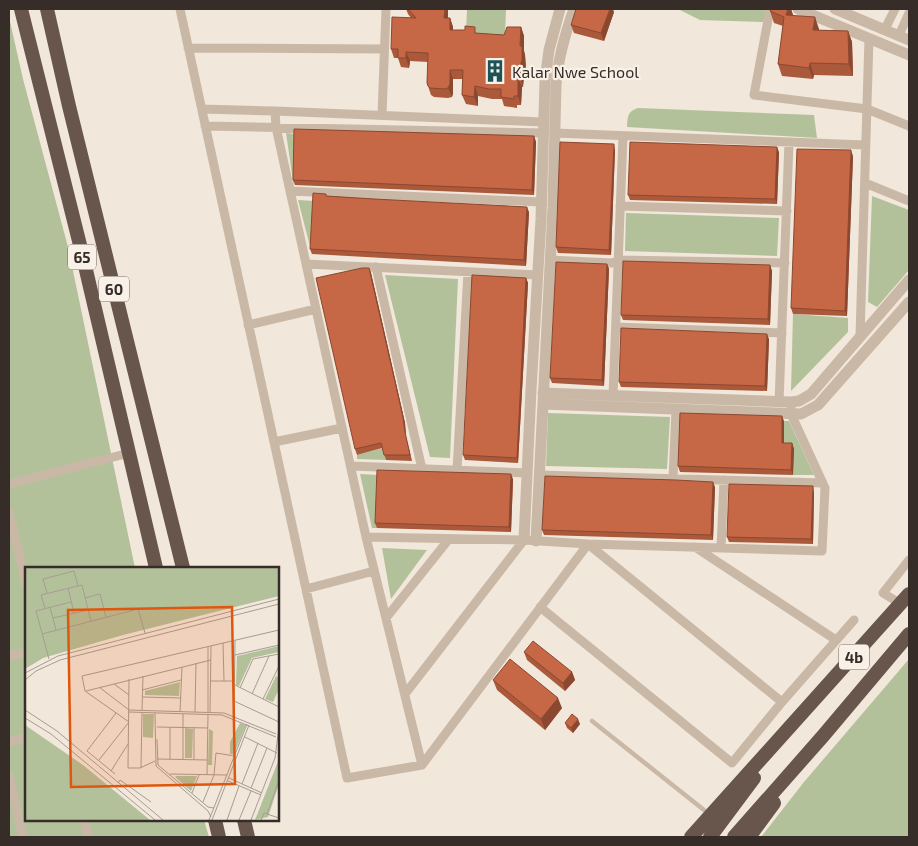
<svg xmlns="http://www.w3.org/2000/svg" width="918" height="846" font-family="'Exo 2',sans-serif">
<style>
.green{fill:#b3c19b}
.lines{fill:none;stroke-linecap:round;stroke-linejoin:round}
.service{stroke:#cab8a7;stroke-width:4.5}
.minor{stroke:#cab8a7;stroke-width:9}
.tertiary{stroke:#cab8a7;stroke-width:11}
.trunk{stroke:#68564c;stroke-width:14}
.wall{fill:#aa593b}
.shaded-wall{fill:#8b4830}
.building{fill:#c66745;stroke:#8b4830}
.labels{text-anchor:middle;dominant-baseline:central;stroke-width:4.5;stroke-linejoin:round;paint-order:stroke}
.shield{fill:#f9f1e7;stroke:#706761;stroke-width:1}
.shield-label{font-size:15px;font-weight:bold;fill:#362c28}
.poi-label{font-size:16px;fill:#362c28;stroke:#f9f1e7;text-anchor:start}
.inset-road{fill:none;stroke:#a79c93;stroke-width:1}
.view{fill:#df570d;fill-opacity:0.15;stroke:#df570d;stroke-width:2.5}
.inset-edge{fill:none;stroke:#362c28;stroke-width:2.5}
</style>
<rect width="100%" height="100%" fill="#f2e7db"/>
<path class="green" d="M467,9L506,10L505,35L466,34Z
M678,9H767L763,22L700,20Z
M9,17L23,79L68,247L135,568H26V820H204L209,837H9Z
M638,108L814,115L817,138L627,127C628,116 627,112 638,108Z
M286,133L296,134L294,188Z
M872,196L909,210V270L877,307L868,302Z
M298,200L315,201L312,254Z
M626,213L779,218L777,256L625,251Z
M385,275L458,279L450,458L430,457Z
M793,314L848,318V332L791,391Z
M548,413L670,417L667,469L546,466Z
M784,421H789L814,475H793L794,449L784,448Z
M383,448L386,460L357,459V455Z
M360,474L379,475L377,528H372Z
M382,548L427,550L391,599Z
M909,659V837H761L804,782Z"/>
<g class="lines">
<path class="service" d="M592,721L709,814"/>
<path class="minor" d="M180,9L347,778L422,765L588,544L782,702
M770,9L754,95L867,109L909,126
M885,29L895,9
M899,35L909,13
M188,48L384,49
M202,109L275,111L543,122
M275,111L276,127L366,537L422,765
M382,115L386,9
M205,126L543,133
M554,133L865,145
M865,183L909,201
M290,191L541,202
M620,206L787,211
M550,260L612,263L618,260L785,263
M306,264L537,275
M376,267L422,469
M248,325L316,309
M616,327L782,333
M860,336L869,38
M613,396L623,136
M779,402L789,142
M274,442L342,428
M351,466L527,473
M457,470L468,272
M539,475L823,483
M673,479L676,409
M9,484L129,453
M9,512L26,584
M366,537L524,540L588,544L822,551L825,488L791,414V408
M695,547L836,640
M721,548L724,480
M306,589L374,571
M901,604L883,593L909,560
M540,607L732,763L782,702L854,620
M386,618L449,539
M9,656L26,652
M405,694L524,540
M9,742L26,738
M9,775L23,837
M84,820L88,837"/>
<path class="tertiary" d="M798,9L909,55
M835,9L909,40
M543,393L791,402L799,401L811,394L909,280
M543,404L801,414L818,405L909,302
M524,540L531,390L541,219L545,81L549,50L560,9
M536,541L553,208L556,85C558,58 565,34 574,9"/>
<path class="trunk" d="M21,9L82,253L156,568
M47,9L69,106L183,568
M215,820L219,837
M244,820L248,837
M691,837L909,594
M710,837L754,778
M734,837L823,736L909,634
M749,837L774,803"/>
</g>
<path class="wall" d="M406,9H448V18H450L453,27V30L477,33L504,35L521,27L524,36V51L525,55L526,69L524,75L523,87H522L521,105H517V108L504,106L502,99H492L478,96V106L466,104L462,95L463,79H453V93L452,97L448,98L434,97L431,95L427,83L428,62L410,61L409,68L401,67L398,58H394L391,49L411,18L408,14Z
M771,9H791L793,15L819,29V30L848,31L852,42L853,76L814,75L813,79L782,76L778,64L783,26L774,23L770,11Z
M614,12L604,41L574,33L571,25Z
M534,136L536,142L534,195L295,185L293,180Z
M615,150L611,255L558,253L556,247Z
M779,152L777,204L630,200L628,195Z
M853,156L847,316L793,314L791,308Z
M327,196L374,199L529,212L526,266L312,254L310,249Z
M607,264L609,269L604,386L552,383L550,378Z
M770,265L772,271L770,325L623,320L621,315Z
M369,268L371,273L405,423L406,437L412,461L386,460L382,448L357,455L355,449Z
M526,278L528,283L518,463L465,460L463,455Z
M769,339L767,391L621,387L619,382Z
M784,421V443H792L794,449L793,475L680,472L678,466Z
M513,479L511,532L377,528L375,523Z
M715,487L713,540L544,535L542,530Z
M814,492L813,544L729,542L727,537Z
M524,652L572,672L575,680L565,691L527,660Z
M493,680L562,708L545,730L497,690Z
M565,723L580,724L573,733L567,728Z"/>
<path class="shaded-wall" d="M445,9H448V27L444,18Z
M610,9H613L614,12L604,41L601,33Z
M788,9H791L793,15H786Z
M815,17L819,29L818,41L813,30Z
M450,18L453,27V40L450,30Z
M521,27L524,36V51L525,55L526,69L524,75L523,87L520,78Z
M848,31L852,42L853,76L849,64Z
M406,52L410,61L409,68L406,58Z
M810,63L814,75L813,79L809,68Z
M450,70L453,79V93L452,97L448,88Z
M518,78L522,87L521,105L518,96Z
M475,86L478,96V106L474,97Z
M534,136L536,142L534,195L532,190Z
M614,144L615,150L611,255L609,250Z
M777,147L779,152L777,204L775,199Z
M851,150L853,156L847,316L845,311Z
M527,207L529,212L526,266L524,260Z
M607,264L609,269L604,386L602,380Z
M770,265L772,271L770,325L768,319Z
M369,268L371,273L405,423L406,437L412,461L410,455Z
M526,278L528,283L518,463L517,458Z
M767,334L769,339L767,391L765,386Z
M782,416L784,421V448L782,443Z
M792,443L794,449L793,475L791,470Z
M511,474L513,479L511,532L509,527Z
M713,482L715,487L713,540L711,535Z
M813,486L814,492L813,544L811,539Z
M572,672L575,680L565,691L563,683Z
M558,698L562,708L545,730L541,719Z
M578,719L580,724L573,733L571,728Z"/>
<path class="building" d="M408,9H445L444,18H450V30H465V26L475,27V33L504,35L507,27H521L520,46H522V60L520,66V78H518V96H514V99L501,97V89H489L475,86L474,97L462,95L463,70H450V84L448,88L445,89L430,88L428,86L427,83L428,53L406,52V58H398V49H391L392,17L416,18Z
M576,9H610L601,33L571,25Z
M771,9H788L786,15L815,17L813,30L848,31L849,64L810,63L809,68L778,64L784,17L770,11Z
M294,129L534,136L532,190L293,180Z
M560,142L614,144L609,250L556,247Z
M630,142L777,147L775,199L628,195Z
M797,149L851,150L845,311L791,308Z
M313,193L326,194V196L374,199L527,207L524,260L310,249Z
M623,261L770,265L768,319L621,315Z
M556,262L607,264L602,380L550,378Z
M362,268H369L403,417L405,432L410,455H384L381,443L355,449L316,278Z
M472,275L526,278L517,458L463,455Z
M621,328L767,334L765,386L619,382Z
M680,413L782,416V443H792L791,470L678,466Z
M377,470L511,474L509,527L375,523Z
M545,476L676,480L713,482L711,535L542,530Z
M729,484L813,486L811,539L727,537Z
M533,641L572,672L563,683L524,652Z
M510,659L558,698L541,719L493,680Z
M572,714L578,719L571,728L565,723Z"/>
<defs>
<symbol id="building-bare" viewBox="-9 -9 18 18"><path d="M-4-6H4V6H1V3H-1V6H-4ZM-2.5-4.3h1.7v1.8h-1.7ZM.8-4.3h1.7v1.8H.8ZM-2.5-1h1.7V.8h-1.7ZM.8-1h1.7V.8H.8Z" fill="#1d5358" stroke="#f9f1e7" stroke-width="2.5" paint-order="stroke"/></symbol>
</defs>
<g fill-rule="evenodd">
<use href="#building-bare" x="479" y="55" width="32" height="32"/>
</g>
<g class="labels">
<g class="shield">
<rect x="68" y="244.5" width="28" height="25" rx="4"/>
<rect x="99" y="276.5" width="30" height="25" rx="4"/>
<rect x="839" y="644.5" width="30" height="25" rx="4"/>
</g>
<g class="shield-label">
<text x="82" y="257">65</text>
<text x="114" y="289">60</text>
<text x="854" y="657">4b</text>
</g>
<g class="poi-label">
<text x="512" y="71">Kalar Nwe School</text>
</g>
</g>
<g transform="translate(25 567)">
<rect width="254" height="254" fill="#f2e7db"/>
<path d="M0,0H254V29L98,68L18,91L0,102ZM254,79V85L227,91L214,119L211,118L212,89ZM251,109L254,111V122L248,135L240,132ZM155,115L154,129L120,128V124ZM118,147H129L128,171L118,170ZM215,156L221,158L209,187H205V175ZM0,158L58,198L125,253H0ZM160,161L168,162L167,191H160ZM184,162L188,164L187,198H183ZM254,192V217L243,250L230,253ZM151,209H172L166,224L150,210Z" fill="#b3c19b"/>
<path class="inset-road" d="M43,21L49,46M22,26L18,12L49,4L53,19M60,31L75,27L81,50M25,40L31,63M20,41L16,28L57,18L66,54M28,51L63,43M17,67L113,42L120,66M198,76L199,114M210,88L254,78M24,92L11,44L46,35M0,106L33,89L254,32M104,112L103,201H115L130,194M0,113L11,104L35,93L254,37M186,114H210M89,117L104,128M210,118L254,140M74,120L104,143L199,146L251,167M215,121L228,92L254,87M117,123L156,113M61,124L186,93M227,127L244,89M117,130L156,131M238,132L254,99M209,134L254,155M0,143L32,164L138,253M117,143L118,109M104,145L197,148L251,170M155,145L157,100M170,145L171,96M183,145V80M185,145L186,79M130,146L131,199L183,244L186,250M158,147V192M209,149L210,74M0,151L26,167L130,253M132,160L183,161M220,170L252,186M132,172L133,198L183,240L189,241M132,192L182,193M145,192V160M74,193L104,155L60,124L57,109L254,63M169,193V160M116,201L117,146M86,204L103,177M90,207L62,184L91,146M145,207L202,208M182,208L183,147M204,211L237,226M203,214L236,228M93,216L95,213L126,235M217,217L233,176M226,221L242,181M167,226L174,208M178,235L189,208L191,186L210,189M242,247L254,213M184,253L222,157M187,253L224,158M202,253L214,219M214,253L226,224M226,253L250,191L254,160M236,253L239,246L254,251"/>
<path class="view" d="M207,40L210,217L46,220L43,43Z"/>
<rect width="254" height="254" class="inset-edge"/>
</g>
<rect width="918" height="846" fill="none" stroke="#362c28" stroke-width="20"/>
</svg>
